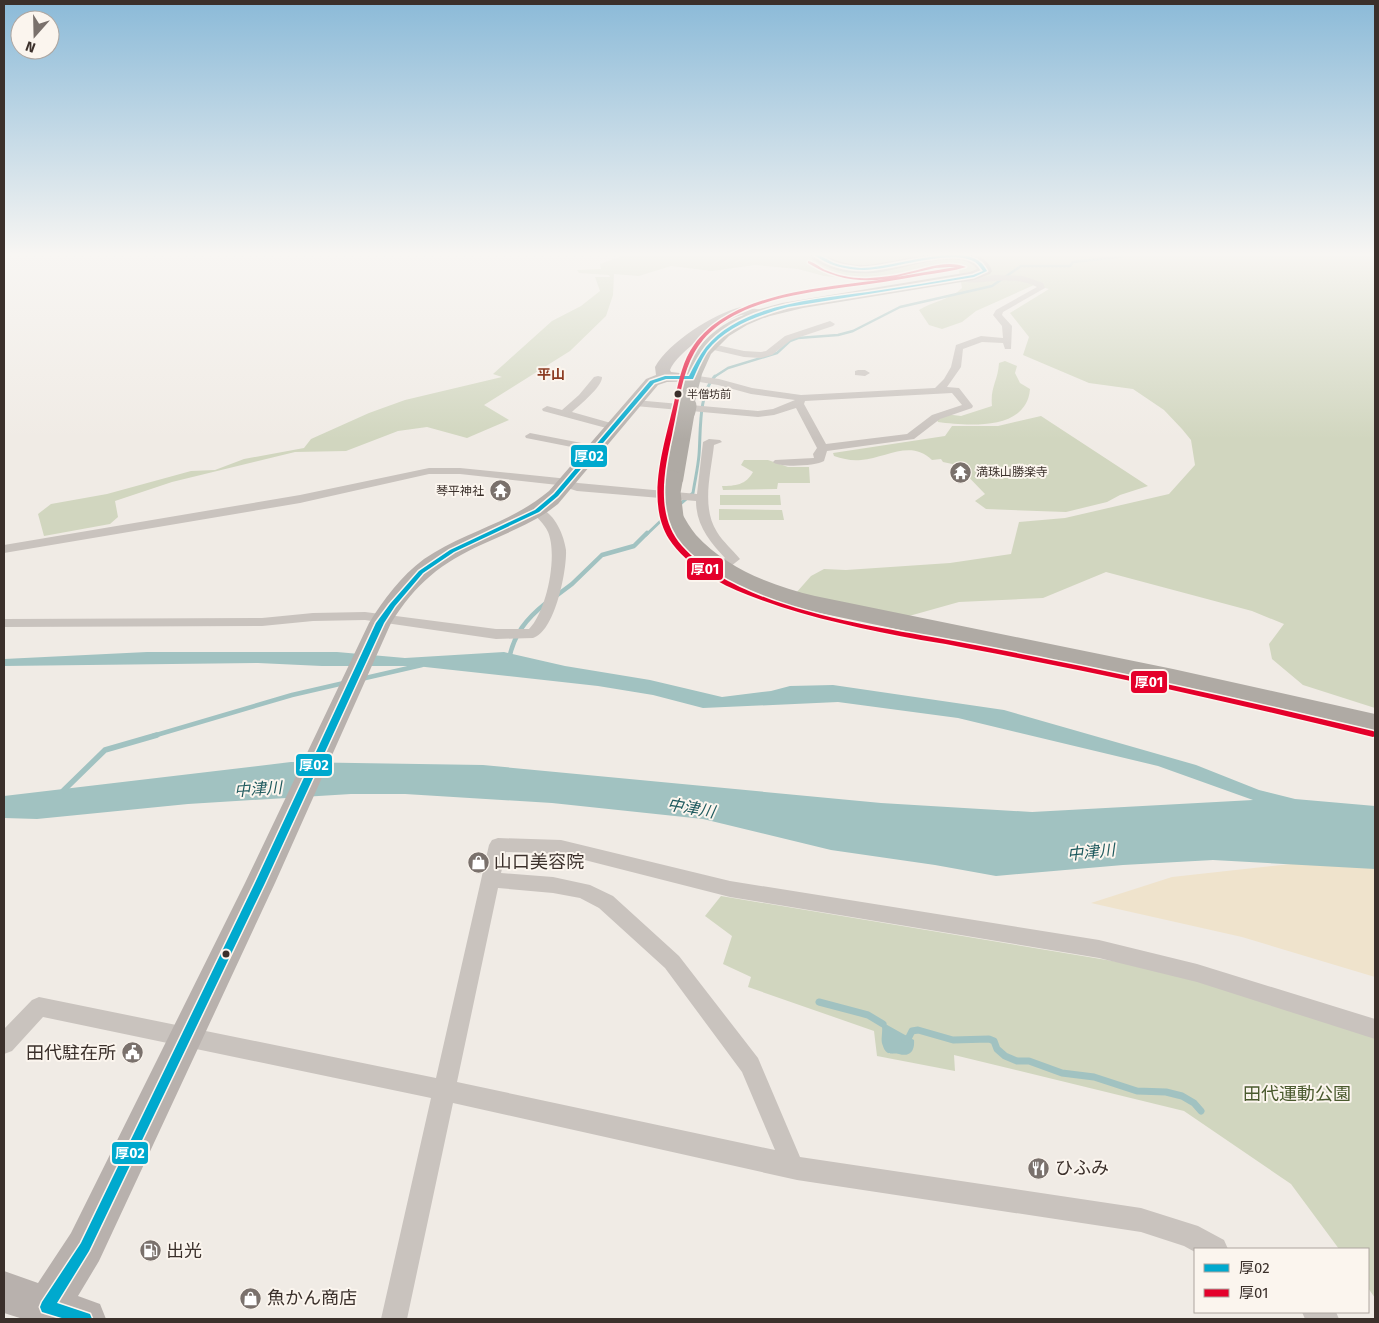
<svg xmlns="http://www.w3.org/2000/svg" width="1379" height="1323" font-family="'Fira Sans','Noto Sans JP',sans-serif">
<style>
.green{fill:#d1d6bf}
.sand{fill:#efe3cc}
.water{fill:#a1c2c1}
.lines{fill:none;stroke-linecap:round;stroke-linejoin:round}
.stream-far4{stroke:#a1c2c1;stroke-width:2.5}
.stream-far3{stroke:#a1c2c1;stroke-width:3}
.stream-far2{stroke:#a1c2c1;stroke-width:4.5}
.stream-far1{stroke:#a1c2c1;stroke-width:5.5}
.stream{stroke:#a1c2c1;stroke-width:7}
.street{fill:#c9c3be;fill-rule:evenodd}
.primary{fill:#b8b1ad;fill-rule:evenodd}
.highway{fill:#afaaa4;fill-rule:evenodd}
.highway-bridge{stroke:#afaaa4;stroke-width:21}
.bus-1-casing{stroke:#fbf5ee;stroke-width:3}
.bus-2-casing{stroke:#fbf5ee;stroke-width:3}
.bus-1{fill:#00a9ce;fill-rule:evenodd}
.bus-2{fill:#e4002b;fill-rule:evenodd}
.bus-dot{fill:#3b302b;stroke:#fbf5ee;stroke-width:2}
.labels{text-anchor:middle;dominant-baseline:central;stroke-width:4;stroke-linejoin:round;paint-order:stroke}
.far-bus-label{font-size:11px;fill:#3b302b;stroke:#fbf5ee;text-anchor:start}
.far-poi-label{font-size:12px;fill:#3b302b;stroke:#fbf5ee;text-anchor:start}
.far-neighbourhood-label{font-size:14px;font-weight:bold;fill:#8c3b22;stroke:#fbf5ee}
.water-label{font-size:16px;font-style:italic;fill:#1f5a5e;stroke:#fbf5ee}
.near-poi-label{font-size:18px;fill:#3b302b;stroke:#fbf5ee;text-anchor:start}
.near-park-label{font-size:18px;fill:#4a5a2e;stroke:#fbf5ee}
.line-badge{stroke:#fbf5ee;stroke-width:2}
.badge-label{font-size:14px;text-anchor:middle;font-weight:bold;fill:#fff}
</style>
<rect width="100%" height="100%" fill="#f0ebe5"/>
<path class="green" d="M628,254H1375V708L1303,685L1272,659L1269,644L1284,624L1252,611L1106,572L1043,598L959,602L909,616L796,593L811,576L824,569L846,570L950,563L1011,554L1019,522L1065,518L1169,494L1195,465L1191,440L1182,429L1164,410L1133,389L1089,383L1023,355L1029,337L1010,313L1049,289L1034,285L976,311L962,322L942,329L929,325L919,310C933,301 950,300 962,288L959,271L948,266L927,267L897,275L870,280L824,276L798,269L755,265L712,271L671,266L639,276L614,274L613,295L606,316L570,351L484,405L509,420L467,438L427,427L398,431L346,451L295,452L172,482L115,501L118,517L110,524L44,536L38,514L51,504L107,494L191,471L215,470L244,459L304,448L311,439L369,413L405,400L502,377L493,374L552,321L581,306L600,291L595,277H610L609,275L579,273L577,270L601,269L600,264Z
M1005,361L1017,366L1015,373L1020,383L1030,389C1027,431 968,426 938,422L936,418L945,414L961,416L992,406C990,387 998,381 999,363Z
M1041,416L1148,486L1120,495L1107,502L1066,512L986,509L975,501L985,494L957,465L943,462L941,459L932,460C911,439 886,458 861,460C852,461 843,459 834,456L833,453L945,436L952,426H998Z
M744,460H768L788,467H809L810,483H778L777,489L723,490L722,486C735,486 746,485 753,472L741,465Z
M720,495H780L781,505H720Z
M719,509L782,510L784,520H719Z
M721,896L1137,965L1215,986L1375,1037V1298L1368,1288V1249H1339L1291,1184L1184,1111L954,1055L955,1071L877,1056L874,1031L748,987L751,977L723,964L732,936L705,916Z"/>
<path class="sand" d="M1375,861V977L1242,937L1091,903L1172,877L1291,864Z"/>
<path class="water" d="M147,652H337L405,658L504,652L565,666L650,680L722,697L771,691L790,686L833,685L1004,710L1196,765L1259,790L1295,799L1375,806V869L1213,860L1123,865L996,876L935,865L831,850L703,819L552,803L405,794H351L188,804L37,819L4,818V796L291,762L483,765L881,803L1032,812L1253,800L1158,766L958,718L838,702L703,708L653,695L598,686L416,666H322L258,663L4,666V659Z
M880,1021L914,1040C915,1052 909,1057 899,1054C892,1053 886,1056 883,1046C880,1040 883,1033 882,1027L878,1023Z"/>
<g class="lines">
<path class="stream-far4" d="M714,377L728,368L777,353L790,341L798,338L838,335L853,331L900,307L992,286L1021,266H1070L1073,262L1119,257L1124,254"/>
<path class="stream-far3" d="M679,505L693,493C695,480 698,467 699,455C701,431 698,394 715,376
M646,535L667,515"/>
<path class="stream-far2" d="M556,596L572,584L602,555L634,546L647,533
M509,659C514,634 526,619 546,603
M361,679L422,665
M153,736L292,695L344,683"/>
<path class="stream-far1" d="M63,791L105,750L157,735"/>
<path class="stream" d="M819,1002L868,1015L883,1024
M905,1039H908L912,1031L918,1030L953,1040L989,1039L994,1041L997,1049L1005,1056L1017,1061H1029L1062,1073L1094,1077L1137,1091L1166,1092L1182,1096L1194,1103L1201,1111"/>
<path class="street" d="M995,275L1023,276L1043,283L1045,288L1003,312L1002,315L1012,326L1011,349H1005L1003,343L982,342L963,349L961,367L947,387L959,388L973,406L972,408L940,419L914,439L827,451L824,461C816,466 779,468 773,462L775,460L814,458L813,454L817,448L796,408L774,415L758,417L635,406L630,403L635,400L758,411L773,409L795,400L751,394L718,385L687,380L686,378L691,375L719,379L752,388L801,395L935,388L944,379L951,367L956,345L981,336L1003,338L1002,326L993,315L996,310L1037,287C1014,273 972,287 964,281L968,279ZM952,393L962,405L932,415L907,434L826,444L804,404L805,401Z
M830,321L835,324L833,326L791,340L772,355L761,358L744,357L705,348L703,346L708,343L744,351L761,352L766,351L785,336Z
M858,370H865L870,373L865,376L855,375V371Z
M598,376L602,377C603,386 580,405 572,412L618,425L619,427L618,429H610L543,411L542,409L547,406L562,410L579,395L594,377Z
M530,433L597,446L603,449L597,452L526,438L525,436Z
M709,439L720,440L722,442L714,445C711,473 701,507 717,532C723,542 733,550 740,559L726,570L721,571L714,567L725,558C710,542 696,525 696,501L577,491L558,485L460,474H429L300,503L4,553V545L300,495L429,468H460L559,478L578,483L697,494L703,442Z
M537,507C554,511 564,535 566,550C567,570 555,632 533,638L496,639L365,620L313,621L262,626L4,627V619L262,618L313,613L365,612L496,629H529C547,611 558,555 548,532C544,523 537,518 531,511Z
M498,838L561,840L730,881L1099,940L1197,964L1375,1019V1039L1197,982L1099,958L730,897L561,854L506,852L501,873L553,877L590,885L613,896L679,956L758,1058L800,1157L1141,1208L1198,1226L1224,1240L1228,1249H1195V1252L1184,1246L1141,1232L797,1180L453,1103L407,1319H381L431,1098L43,1017L12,1051L4,1054V1029L32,1000L39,997L436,1078L489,845L492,840ZM498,888L553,893L580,898L599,908L665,968L742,1072L775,1150L457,1082Z
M1302,1312H1336L1339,1319H1305Z"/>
<path class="primary" d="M741,307L764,310L771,314C764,323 751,313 741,315C723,320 676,353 670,370L671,372L697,375L699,378L697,381L667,382L658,385L558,504C536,522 509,532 483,544C441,563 416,583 391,623L275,883L99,1261L78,1296L100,1304L106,1319H23L4,1313V1271L38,1283L71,1233L245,883L369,623C384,599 401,576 424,559C464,531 510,524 549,491L646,379L656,375L655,367C669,342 713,314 741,307Z"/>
<path class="highway" d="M808,254C813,254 819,253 823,254C826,255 830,258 833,259C843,263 853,265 863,265C891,265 981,234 992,271L990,274L974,280L803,308L766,317L747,325L729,336L711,354L702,374L693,409L695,411L683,481L680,486L672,487L664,486L661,481C666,457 674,430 677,407C686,341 720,318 782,303L970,272L977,269C960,246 897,272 873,273C858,274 844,273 830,268C822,265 813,261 808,254Z
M673,510L681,512C686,520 690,528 696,535C726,568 772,586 815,596L1173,669L1375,714V734L1173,687L815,612C754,598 693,575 662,517L665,512Z"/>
<path class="highway-bridge" d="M685,411L686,406
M672,481L670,492L673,517"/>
<defs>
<path id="bus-1" d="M813,254C820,254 827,260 834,263C842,266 851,267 860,268C888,269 959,243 980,262C983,264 985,268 987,271L974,277L788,307C760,315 726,326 707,351C701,360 697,370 693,379H666L654,383L558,496L539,512L454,552L423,573L395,606L384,623L265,883L89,1251L57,1303L90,1314L92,1319H65L42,1312L40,1307L42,1302L81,1243L255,883L376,623L390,604L419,571L450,550L535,510L554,494L650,381L665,376H689C694,366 699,356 706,347C741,304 817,299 868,292C903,287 938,281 973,275L983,271C980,267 978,264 975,262C950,248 893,270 864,270C846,270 827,265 813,254Z"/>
<path id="bus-2" d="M808,261C814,262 819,267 825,270C839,276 854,279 870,278C882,277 894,276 905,273C924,269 947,259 966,267C953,271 938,273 924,275C898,280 872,284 846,287C810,292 772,297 739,313C683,340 684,381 672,435C664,471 655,516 682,546C736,607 865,625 943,639C989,647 1035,657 1081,666C1179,686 1276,708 1373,731L1375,732V736L1373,737C1255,708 1137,681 1018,658C986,652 954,645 921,640C863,629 804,617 748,595C719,584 687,566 669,539C644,499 666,441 675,398C679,380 683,360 694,345C733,291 826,288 886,279C858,283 832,278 808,263ZM949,267H956L896,277L935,268Z"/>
</defs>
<use href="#bus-1" class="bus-1-casing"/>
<use href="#bus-2" class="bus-2-casing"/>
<use href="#bus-1" class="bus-1"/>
<use href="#bus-2" class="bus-2"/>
</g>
<linearGradient id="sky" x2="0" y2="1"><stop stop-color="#8bbad8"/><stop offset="0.58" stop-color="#f8f6f3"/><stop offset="1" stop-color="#f8f6f3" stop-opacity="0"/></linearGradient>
<rect width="1379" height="439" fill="url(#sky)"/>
<defs>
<symbol id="temple-disc" viewBox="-11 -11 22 22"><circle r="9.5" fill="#7a716c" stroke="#fbf5ee"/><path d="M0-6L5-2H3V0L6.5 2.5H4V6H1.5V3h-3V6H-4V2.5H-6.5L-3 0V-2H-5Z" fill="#fff"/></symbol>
<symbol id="shop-disc" viewBox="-11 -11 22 22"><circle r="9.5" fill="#7a716c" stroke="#fbf5ee"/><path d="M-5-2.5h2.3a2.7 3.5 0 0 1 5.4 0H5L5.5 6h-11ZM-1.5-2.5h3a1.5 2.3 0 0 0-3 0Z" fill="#fff"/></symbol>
<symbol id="civic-disc" viewBox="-11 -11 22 22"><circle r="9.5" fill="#7a716c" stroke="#fbf5ee"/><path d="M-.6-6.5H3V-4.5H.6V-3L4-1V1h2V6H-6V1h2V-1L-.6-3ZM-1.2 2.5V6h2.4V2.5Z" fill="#fff"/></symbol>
<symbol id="restaurant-disc" viewBox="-11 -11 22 22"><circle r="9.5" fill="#7a716c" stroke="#fbf5ee"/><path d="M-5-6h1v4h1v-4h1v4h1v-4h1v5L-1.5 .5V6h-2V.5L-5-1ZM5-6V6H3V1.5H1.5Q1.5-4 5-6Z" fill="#fff"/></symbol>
<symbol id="fuel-disc" viewBox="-11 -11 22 22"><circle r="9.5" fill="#7a716c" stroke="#fbf5ee"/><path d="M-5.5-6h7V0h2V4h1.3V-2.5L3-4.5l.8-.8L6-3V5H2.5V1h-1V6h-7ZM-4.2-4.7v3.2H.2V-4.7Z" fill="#fff"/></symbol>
</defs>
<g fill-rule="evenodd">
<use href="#temple-disc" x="948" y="460" width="25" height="25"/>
<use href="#temple-disc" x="488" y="478" width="25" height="25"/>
<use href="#shop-disc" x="466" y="850" width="25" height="25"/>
<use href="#civic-disc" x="120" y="1040" width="25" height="25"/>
<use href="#restaurant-disc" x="1026" y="1156" width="25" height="25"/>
<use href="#fuel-disc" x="138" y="1238" width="25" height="25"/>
<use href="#shop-disc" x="238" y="1286" width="25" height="25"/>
</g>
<g class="bus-dot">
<circle cx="678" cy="394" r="4.5"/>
<circle cx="226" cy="954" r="4.5"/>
</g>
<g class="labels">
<g class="far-bus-label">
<text x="687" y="394">半僧坊前</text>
</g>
<g class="far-poi-label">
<text x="976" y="472">満珠山勝楽寺</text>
<text x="484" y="491" text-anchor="end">琴平神社</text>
</g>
<g class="far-neighbourhood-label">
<text x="551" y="374">平山</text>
</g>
<g class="water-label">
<text transform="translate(258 789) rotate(-4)">中津川</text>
<text transform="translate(691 808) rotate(10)">中津川</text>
<text transform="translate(1091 852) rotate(-6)">中津川</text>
</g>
<g class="near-poi-label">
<text x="494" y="862">山口美容院</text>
<text x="116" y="1053" text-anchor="end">田代駐在所</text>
<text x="1055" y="1168">ひふみ</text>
<text x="166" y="1251">出光</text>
<text x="267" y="1298">魚かん商店</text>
</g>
<g class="near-park-label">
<text x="1297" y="1094">田代運動公園</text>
</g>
</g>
<g class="line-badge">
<rect x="570" y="444" width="38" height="24" rx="5" fill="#00a9ce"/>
<rect x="686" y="557" width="38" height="24" rx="5" fill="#e4002b"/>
<rect x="1130" y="670" width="38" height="24" rx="5" fill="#e4002b"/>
<rect x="295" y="753" width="38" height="24" rx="5" fill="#00a9ce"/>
<rect x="111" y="1141" width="38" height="24" rx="5" fill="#00a9ce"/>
</g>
<g class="badge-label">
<text x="589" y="461">厚02</text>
<text x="705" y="574">厚01</text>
<text x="1149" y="687">厚01</text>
<text x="314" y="770">厚02</text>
<text x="130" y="1158">厚02</text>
</g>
<rect width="1379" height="1323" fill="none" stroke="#3b302b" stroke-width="10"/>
<rect x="1194" y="1248" width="175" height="65" fill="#fbf5ee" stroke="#aea6a0"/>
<rect x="1204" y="1264" width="25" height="8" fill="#00a9ce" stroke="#aea6a0"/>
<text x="1239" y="1273" font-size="15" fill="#3b302b">厚02</text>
<rect x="1204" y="1289" width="25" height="8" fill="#e4002b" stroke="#aea6a0"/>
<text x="1239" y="1298" font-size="15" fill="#3b302b">厚01</text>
<g transform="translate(35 35) rotate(200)"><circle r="24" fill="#fbf5ee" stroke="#aea6a0"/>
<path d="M0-4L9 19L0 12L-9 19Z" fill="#7a716c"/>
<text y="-8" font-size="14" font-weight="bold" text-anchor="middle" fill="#3b302b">N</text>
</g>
</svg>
